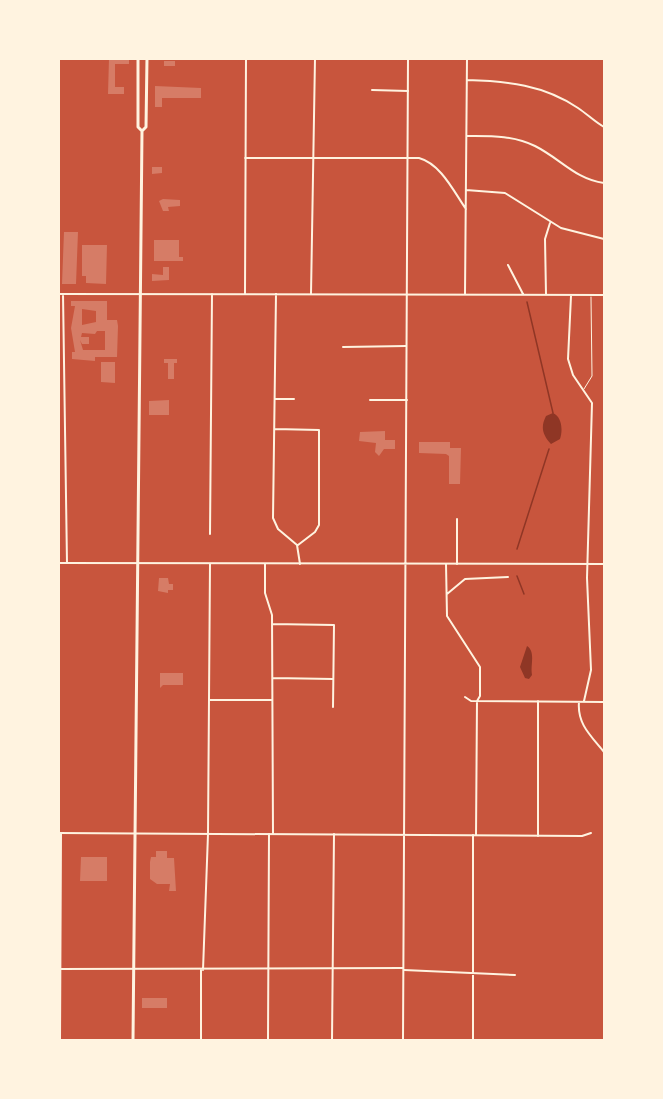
<svg xmlns="http://www.w3.org/2000/svg" width="663" height="1099" font-family="'Noto Serif',serif">
<style>
.water{fill:#8f3625}
.lines{fill:none;stroke-linecap:round;stroke-linejoin:round}
.stream{stroke:#8f3625;stroke-width:1.5}
.building{fill:#d67c66;fill-rule:evenodd}
.service{stroke:#fff3e0;stroke-width:1}
.minor{stroke:#fff3e0;stroke-width:2}
.tertiary{stroke:#fff3e0;stroke-width:2}
.trunk{stroke:#fff3e0;stroke-width:3}
</style>
<rect width="100%" height="100%" fill="#c8553d"/>
<path class="water" d="M553,413C562,417 563,430 560,439L551,444C543,435 540,428 546,416Z
M527,646C536,652 530,665 532,675L529,679L525,678L520,667Z"/>
<g class="lines">
<path class="stream" d="M527,302L553,413
M517,549L549,449
M517,576L524,594"/>
</g>
<path class="building" d="M109,58H129V64H115V87H124V94H108Z
M164,61H175V66H164Z
M155,86L201,88V98H162V107H155Z
M152,167H162V173L152,174Z
M163,199L180,200V206L168,207L169,211H163L159,201Z
M64,232H78L76,284H62Z
M154,240H179V257H183V261H154Z
M82,245H107L106,284L86,283V276H82Z
M163,267H169V280L152,281V274L163,275Z
M71,301H107V320H117L118,326L117,357H95V361L72,359V352H75L71,328L75,306H71ZM82,309L96,311V322L82,325ZM97,331H105V350H83L80,340L82,344H89V337H81L82,333L95,334Z
M164,359H177V363H174V379H168V363H164Z
M101,362H115V383L101,382Z
M169,400V415H149V401Z
M385,431V440H395V449H384L379,456L375,452L376,443L359,441L360,432Z
M419,442H450V448H461L460,484H449V456L446,454L419,453Z
M159,578H168L169,584H173V590H168V593L158,591Z
M160,673H183V685H163L160,688Z
M156,851H167V858H174L176,891H169L170,884H157L150,879V862L151,857H156Z
M81,857H107V881H80Z
M142,998H167V1008H142Z"/>
<g class="lines">
<path class="service" d="M584,389L592,376L591,297"/>
<path class="minor" d="M603,58L604,59
M467,80C507,81 544,85 578,108C587,114 595,122 604,127
M372,90L408,91
M467,136C490,136 513,135 535,146C561,159 575,179 604,183
M245,158H419C441,164 454,192 466,209
M466,190L505,193L561,228L604,239
M508,265L523,294
M245,293L246,58
M58,294L604,295
M63,294L67,563
M276,294L273,518L278,529L297,545L300,564
M311,294L315,58
M465,294L467,58
M546,294L545,239L550,223
M571,296L568,359L573,375L592,403L587,578L591,670L584,701
M343,347L406,346
M276,399H294
M370,400H407
M275,429L319,430V525L315,532L298,545
M210,534L212,294
M265,564V593L272,615L273,834
M446,564L447,616L480,667V696L477,701L476,835
M457,564V519
M447,594L465,579L508,577
M272,624L334,625L333,707
M273,678L333,679
M465,697L471,701L604,702
M209,700H272
M538,701V836
M579,702C577,724 591,736 604,752
M473,835V1040
M58,969L403,968
M201,970V1040
M203,970L208,834L210,564
M404,970L515,975
M60,1040L61,833
M268,1040L269,834
M332,1040L334,834"/>
<path class="tertiary" d="M58,563L604,564
M58,833L582,836L591,833
M403,1040L408,58"/>
<path class="trunk" d="M138,58V127L142,131
M133,1040L142,131L146,127L147,58"/>
</g>
<rect width="663" height="1099" fill="none" stroke="#fff3e0" stroke-width="120"/>
</svg>
